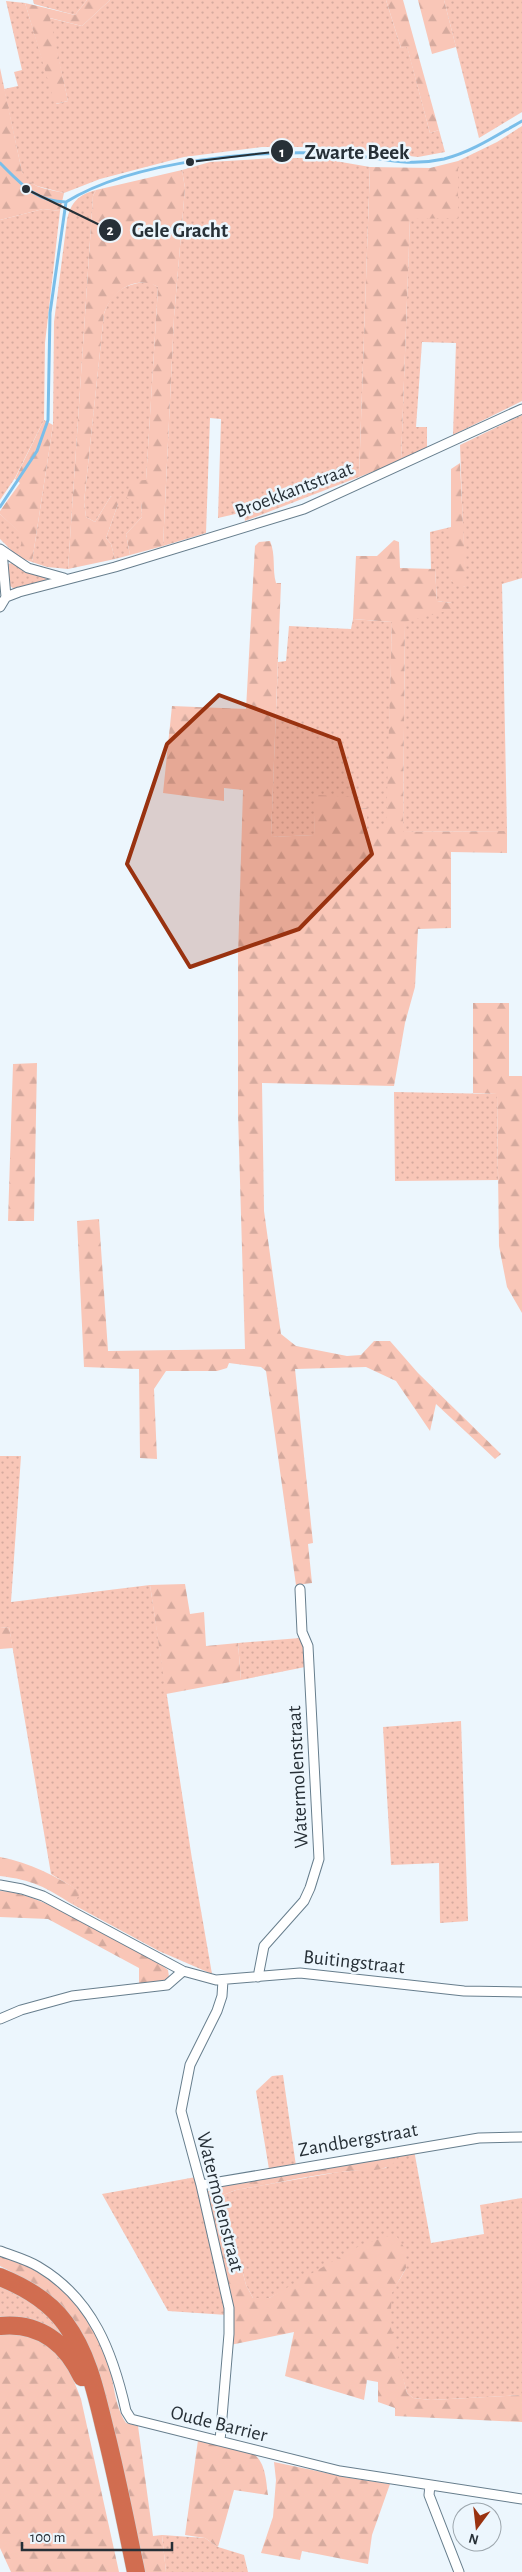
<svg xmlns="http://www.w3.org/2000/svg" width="522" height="2572" font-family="'Alegreya Sans',sans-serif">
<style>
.grass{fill:url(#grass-dots)}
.forest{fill:url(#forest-firs)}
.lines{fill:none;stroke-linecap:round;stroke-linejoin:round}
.stream{stroke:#7abee9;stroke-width:3}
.street-casing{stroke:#677e8d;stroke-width:11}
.highway-casing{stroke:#cfd1d3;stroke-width:19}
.street{stroke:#fff;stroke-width:9}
.highway{stroke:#d16d50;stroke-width:18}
.marked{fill:#993210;fill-opacity:0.2;stroke:#993210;stroke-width:4;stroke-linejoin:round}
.labels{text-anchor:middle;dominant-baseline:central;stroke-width:5;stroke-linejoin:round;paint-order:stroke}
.street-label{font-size:20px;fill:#273037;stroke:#ecf6fd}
.leader{fill:none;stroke:#273037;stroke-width:2}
.callout-dot{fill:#273037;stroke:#ecf6fd;stroke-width:2}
.mark-label{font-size:15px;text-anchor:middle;font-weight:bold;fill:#fff}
.callout-label{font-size:21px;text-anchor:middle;font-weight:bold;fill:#273037;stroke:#ecf6fd;stroke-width:5;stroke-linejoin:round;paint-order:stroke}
</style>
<defs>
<pattern id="grass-dots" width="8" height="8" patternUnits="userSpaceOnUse" patternTransform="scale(1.25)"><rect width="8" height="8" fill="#f9c6b7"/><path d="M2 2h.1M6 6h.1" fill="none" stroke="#d5aa9e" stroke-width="1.8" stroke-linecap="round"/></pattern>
<pattern id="forest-firs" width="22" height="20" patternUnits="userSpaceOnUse" patternTransform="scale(1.25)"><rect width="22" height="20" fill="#f9c6b7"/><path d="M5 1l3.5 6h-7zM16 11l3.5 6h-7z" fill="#d5aa9e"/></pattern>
</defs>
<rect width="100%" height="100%" fill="#ecf6fd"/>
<path class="grass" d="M33,0H87L75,15L34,4Z
M110,0H386L401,48L407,46L430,133L439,130L445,152L418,157L332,147H262L184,157L100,179L64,193L37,186L25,180L22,172L4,89L18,86L14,72L22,70L6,1L25,3L56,104L68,101L49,18L82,26Z
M444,0H522V112L479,138Z
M522,126V401L453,435L456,343L422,342L416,427H427V447L401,461L410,218H458V161L497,142Z
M276,158H318L370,167L359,477L245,521L244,512L218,518L221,419L210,418L206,533L163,546L174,317L185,188L182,170L210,162Z
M96,190L93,196L68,569L47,567L32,562L53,425L54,322L67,220C71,202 78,195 96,190Z
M43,209L60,211L45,343L44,420L15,478L0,500V220Z
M149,282L158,287L146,481H130L141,502L142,517L126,534L130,555L115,559L111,544L106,538L118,504L111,496L95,522L86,517L84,502L104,314C111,291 126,283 149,282Z
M522,415V578L502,584L507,831L403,832L405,621L452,603L437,601L435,569H431L430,532L451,527V580L465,587L460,445Z
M0,514L24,536L18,557L0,539Z
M12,563L45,577L47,581L14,589L9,585L8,564Z
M353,619L392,622L387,831H367L366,808L354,810L316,795L314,835L271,837L278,662L286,661L289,626L351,629Z
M394,1092L497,1094L498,1180L395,1181Z
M0,1456H21L11,1602L150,1585L192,1859L212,1974L159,1951L72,1904L81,1892L51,1874L9,1627L0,1628Z
M300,1638L306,1651L305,1667L241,1680L238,1643Z
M461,1721L468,1921L440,1923L439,1863L391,1865L383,1727Z
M283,2075L296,2166L269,2169L256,2091L272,2076Z
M414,2150L431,2243L484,2234L480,2205L522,2198V2395L431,2400L413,2398L407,2393C401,2367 381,2317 392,2292C396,2284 402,2277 406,2268L289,2288L269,2298H253L246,2285L223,2195L236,2190L339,2172L386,2168L394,2156Z
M196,2177L227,2315L168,2311L102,2194Z
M0,2282L41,2306L70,2341L0,2318Z
M162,2535L205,2538L218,2547L244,2555L248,2572H166Z"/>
<path class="forest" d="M87,0H110L82,26L50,18L68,101L55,104L25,3L75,15Z
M386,0H403L439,130L430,133L407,47L401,48Z
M418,0H444L456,47L432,54Z
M0,68L22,172C29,188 48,189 64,193L60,211L43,209L0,220Z
M458,161V218L410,219L401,461L359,477L370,167L430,168Z
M182,170L185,188L174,317L163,546L130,555L126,534L142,517L141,502L127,498L130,481L146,480L158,287C135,274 111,292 104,314L84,502L86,517L95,522L111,496L116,498L118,504L106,538L111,544L115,559L68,569L93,196L96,190Z
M44,420L53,425L32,562L18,557L23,536L0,514V511L20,483L15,479Z
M460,463L466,587L456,586L451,580V469Z
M394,540L399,542L400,568L435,569L437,601L452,603L454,609L405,622L403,832L507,831V853L451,852V928L418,929L415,987L405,1023L394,1086L262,1083L264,1211L281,1334L296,1346L347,1356L361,1355L374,1341H390L418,1373L501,1454L495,1459L436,1404L430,1431L396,1381L366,1367L295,1369L313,1543L308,1544L312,1583L296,1585L266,1371L261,1367L229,1363L227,1368L217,1371H166L154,1389L157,1459L140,1458L139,1369L84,1367L77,1221L99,1219L108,1351L245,1349L238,1114V956L243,790L224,788V801L163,793L172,706L246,709L255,546L259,542L270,541C276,555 272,569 276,583H281L271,837L314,835L315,795L354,797L355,809L367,808V830L386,831L392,622L353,619L356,556H377Z
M473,1003H509V1076H522V1313L507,1287L499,1246L497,1094L473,1093Z
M37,1063L34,1221H8L13,1064Z
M185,1584L190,1614L204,1612L206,1646L238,1643L241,1680L166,1694L150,1585Z
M9,1627L13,1648L0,1649V1628Z
M0,1857C31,1863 55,1876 82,1892L72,1904C45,1887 33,1880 0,1876Z
M0,1891C42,1892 120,1943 160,1964L168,1970L169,1977L163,1982L139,1984V1968L48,1919L0,1917Z
M394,2156L396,2160C388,2173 362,2170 349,2171C311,2175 273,2184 236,2190L223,2195L246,2285L253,2298H269L361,2245L395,2234L406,2250V2268L392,2293L390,2324L407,2393L413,2398L431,2400L522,2395V2422L395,2416V2408L378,2402V2382L367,2380L364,2400L285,2376L294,2332L230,2345L232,2324L205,2195L212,2187Z
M0,2254C53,2275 90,2304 108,2360C114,2381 114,2405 126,2423L138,2426L153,2536L162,2535L166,2572H144L96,2365C79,2317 44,2288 0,2266Z
M0,2333C10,2334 22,2333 32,2336C59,2345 72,2374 81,2399L119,2572H11L0,2548Z
M198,2440L254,2454C266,2464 266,2481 268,2495L234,2490L218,2547L205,2538L185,2535Z
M274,2462L350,2478L390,2484L372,2535L368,2564L302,2551L300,2560L261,2553L273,2517L276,2480Z"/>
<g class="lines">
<path class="stream" d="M0,163C20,183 36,202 66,202
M0,507L37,451L48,420L50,313L66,202C134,160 260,149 339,154C378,156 403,168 444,159C472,152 497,135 522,121"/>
<defs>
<path id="street" d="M0,549L28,568L64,578
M6,597L19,592L115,567L304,509L522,409
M0,607L6,597L2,551
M0,1885L22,1889L43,1896L183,1971L216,1980L300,1973L464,1991L522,1992
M258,1977L264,1946L304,1901L310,1888L319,1859L308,1646L302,1632L300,1589
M0,2019L21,2010L72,1996L167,1985L183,1971
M201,2185L479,2138L522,2137
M0,2251C13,2256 28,2260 39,2267C93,2299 113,2353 126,2411L131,2419L340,2471L522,2499
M220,2441L229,2334V2308L201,2185L181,2111L190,2065L217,2011L222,1996L223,1980
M430,2485L429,2495L459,2572"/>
<path id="highway" d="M0,2277C25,2287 49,2301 65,2323C88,2354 96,2393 105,2430C117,2477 126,2524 136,2572
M0,2326C39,2322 66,2343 82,2377"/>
</defs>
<use href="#street" class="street-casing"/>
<use href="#highway" class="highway-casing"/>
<use href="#street" class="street"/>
<use href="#highway" class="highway"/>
</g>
<path class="marked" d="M219,695L339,740L372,854L299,929L190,967L127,864L167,744Z"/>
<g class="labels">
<g class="street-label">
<text transform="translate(294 490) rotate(-21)">Broekkantstraat</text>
<text transform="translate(298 1777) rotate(-93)">Watermolenstraat</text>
<text transform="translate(354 1962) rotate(6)">Buitingstraat</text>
<text transform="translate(358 2140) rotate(-10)">Zandbergstraat</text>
<text transform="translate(220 2202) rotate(76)">Watermolenstraat</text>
<text transform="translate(219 2424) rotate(14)">Oude Barrier</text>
</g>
</g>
<path class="leader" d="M190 162L282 151M26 189L110 230"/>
<g class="callout-dot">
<circle cx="190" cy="162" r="5"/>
<circle cx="26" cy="189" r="5"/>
<circle cx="282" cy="151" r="12"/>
<circle cx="110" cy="230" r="12"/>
</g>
<g class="mark-label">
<text x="282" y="157">1</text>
<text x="110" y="235">2</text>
</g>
<g class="callout-label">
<text x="357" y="159">Zwarte Beek</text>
<text x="180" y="237">Gele Gracht</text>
</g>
<g transform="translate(477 2527) rotate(195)"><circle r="24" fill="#ecf6fd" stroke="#9da7ae"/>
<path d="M0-4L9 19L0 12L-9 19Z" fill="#993210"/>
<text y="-8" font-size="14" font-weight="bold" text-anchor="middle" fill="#273037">N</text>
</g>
<path d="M22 2542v8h150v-8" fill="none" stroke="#273037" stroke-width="2.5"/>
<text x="30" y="2542" font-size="15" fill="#273037" stroke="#ecf6fd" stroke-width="4" paint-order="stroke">100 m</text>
</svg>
